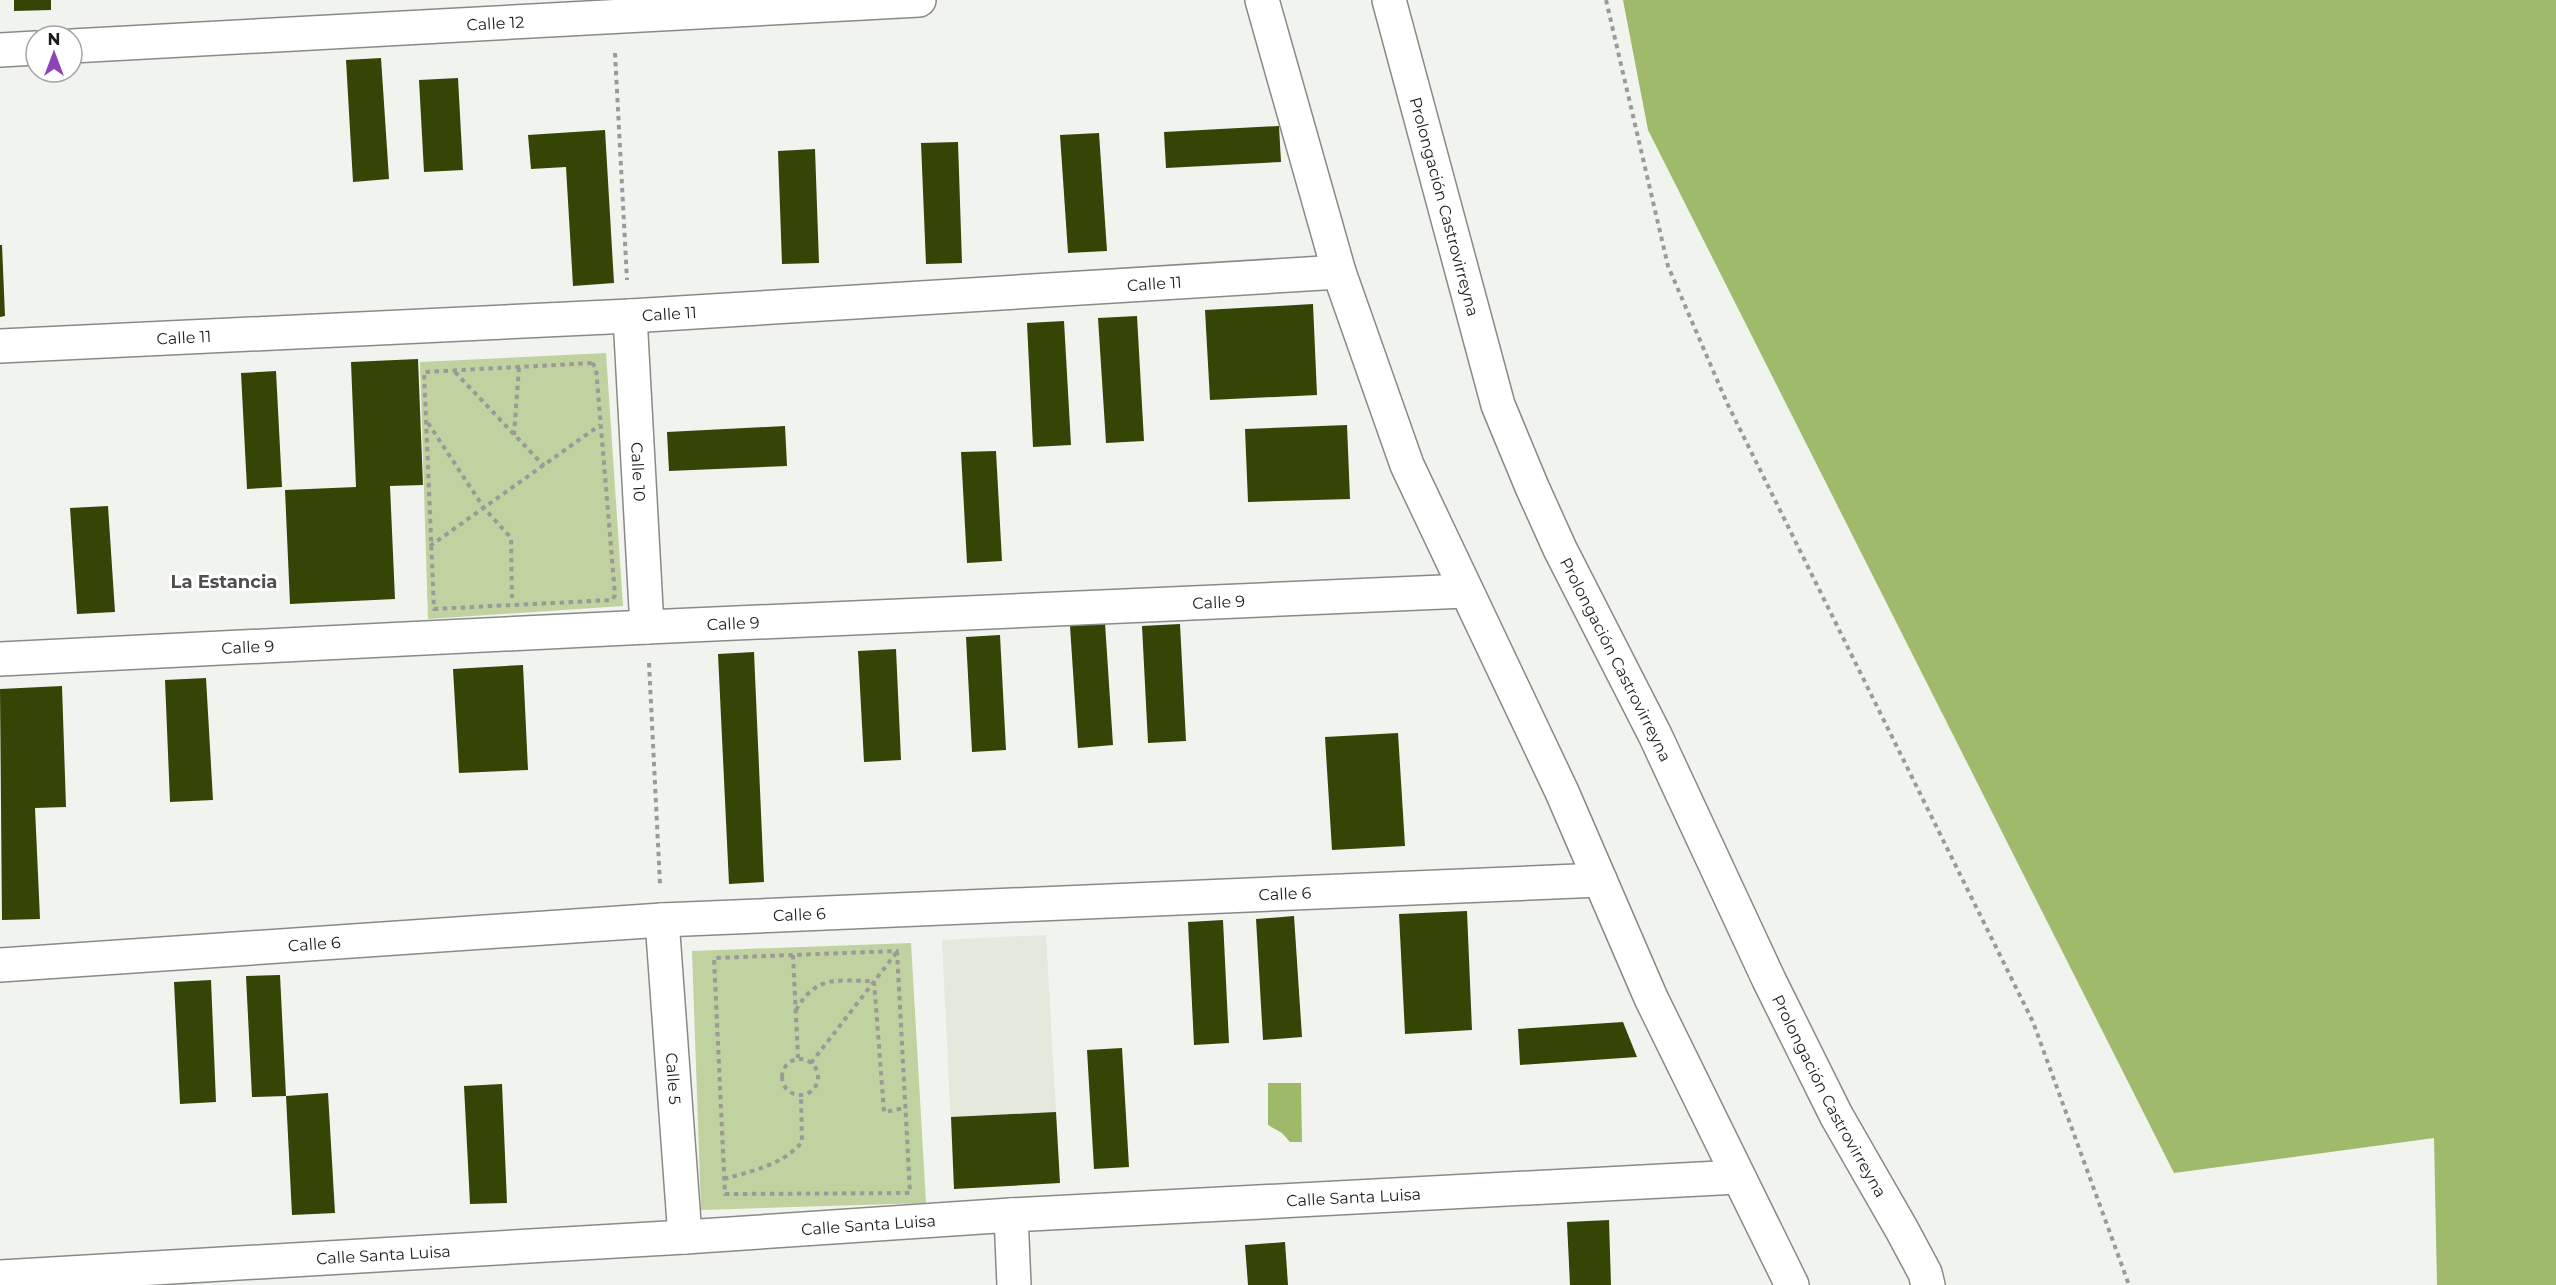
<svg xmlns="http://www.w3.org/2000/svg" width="2556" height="1285" font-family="Montserrat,sans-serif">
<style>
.built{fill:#e4e8dd}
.green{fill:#c0d2a0}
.forest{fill:#a0ba6c}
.water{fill:#9fb96a}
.building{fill:#354506}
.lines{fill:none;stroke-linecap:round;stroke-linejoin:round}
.minor-casing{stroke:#898a87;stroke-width:36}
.secondary-casing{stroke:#898a87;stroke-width:36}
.path{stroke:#9a9b99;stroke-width:4;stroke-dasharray:4.5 4.5;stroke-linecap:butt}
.minor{stroke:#fff;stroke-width:33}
.secondary{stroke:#fff;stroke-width:33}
.labels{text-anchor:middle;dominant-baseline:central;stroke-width:6;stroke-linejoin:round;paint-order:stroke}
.street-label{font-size:16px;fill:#1b1c1b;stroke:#fff}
.neighbourhood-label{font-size:18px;font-weight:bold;fill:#4f504d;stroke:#fff}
</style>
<rect width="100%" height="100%" fill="#f1f3ef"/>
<path class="built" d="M1046,935L1060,1183L954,1189L942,940Z"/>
<path class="green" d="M606,353L623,606L428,619L420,362Z
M911,943L926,1203L701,1210L692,951Z"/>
<path class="forest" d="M1623,0H2556V1285H2437L2434,1138L2174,1173L1648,130Z"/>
<path class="water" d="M1268,1083H1301L1302,1142H1290L1282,1133L1268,1125Z"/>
<path class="building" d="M14,0H51V10L14,11Z
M381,58L389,179L353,182L346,60Z
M458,78L463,170L424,172L419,80Z
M1279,126L1281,162L1166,168L1164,132Z
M605,130L614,283L573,286L566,167L531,169L528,135Z
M1099,133L1107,251L1068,253L1060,135Z
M958,142L962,263L926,264L921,143Z
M815,149L819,263L782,264L778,151Z
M0,245H2L5,316L0,317Z
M1313,304L1317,395L1210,400L1205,310Z
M1137,316L1144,441L1106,443L1098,318Z
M1064,321L1071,445L1033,447L1027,323Z
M418,359L423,485L390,486L395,599L290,604L285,490L356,487L351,362Z
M276,371L282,487L247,489L241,373Z
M1347,425L1350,499L1248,502L1245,429Z
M785,426L787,466L669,471L667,432Z
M996,451L1002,561L967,563L961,452Z
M108,506L115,612L77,614L70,508Z
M1105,623L1113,745L1078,748L1070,626Z
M1180,624L1186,741L1148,743L1142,626Z
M1000,635L1006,750L972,752L966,637Z
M896,649L901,760L864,762L858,651Z
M754,652L764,882L729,884L718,654Z
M523,665L528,770L459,773L453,669Z
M206,678L213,800L170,802L165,680Z
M62,686L66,807L35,808L40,919L2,920L0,689Z
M1398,733L1405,846L1332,850L1325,737Z
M1467,911L1472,1030L1405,1034L1399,914Z
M1294,916L1302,1037L1263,1040L1256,919Z
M1223,920L1229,1043L1194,1045L1188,922Z
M280,975L286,1096L252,1097L246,976Z
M211,980L216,1102L180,1104L174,982Z
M1623,1022L1637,1057L1520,1065L1518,1029Z
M1122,1048L1129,1167L1094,1169L1087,1050Z
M502,1084L507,1203L470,1204L464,1086Z
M328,1093L335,1213L292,1215L286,1096Z
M1056,1112L1060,1183L954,1189L951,1117Z
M1609,1220L1611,1285H1570L1567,1222Z
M1285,1242L1288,1285H1248L1245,1245Z"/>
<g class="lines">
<defs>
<g id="minor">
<path d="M1262,0L1339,272L1407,465L1562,792L1651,998L1792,1285"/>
<path id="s1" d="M72,46L919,0"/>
<path d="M0,50L36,48"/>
<path id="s2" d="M630,316L647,627"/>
<path id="s3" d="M0,346L630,316L1339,272"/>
<path id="s4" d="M0,659L647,627L1465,591"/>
<path id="s5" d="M662,920L685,1237"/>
<path id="s6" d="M0,965L662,920L1600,880"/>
<path d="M1011,1215L1014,1285"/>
<path id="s7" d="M0,1277L685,1237L1011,1215L1738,1177"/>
</g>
<g id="secondary">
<path id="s8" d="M1389,0L1498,405L1532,487L1560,549L1655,735L1769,980L1836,1115L1902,1230L1925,1273L1928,1285"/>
</g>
</defs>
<use href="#minor" class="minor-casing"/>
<use href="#secondary" class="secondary-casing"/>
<path class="path" d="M1606,0L1668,266L1727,403L2033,1022L2129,1285
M615,53L627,280
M592,363L596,368L615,595L612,600L434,609L424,372Z
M455,372L544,466
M428,423L484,508L511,538L512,598
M514,435L519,367
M430,546L600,425
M649,663L660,884
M897,951L910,1193L725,1194L714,958Z
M793,955L798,1058
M796,1010C817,974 837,981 874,981L884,1112L905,1108
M782 1077a18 18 0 1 1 36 0a18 18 0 1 1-36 0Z
M811,1063L897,952
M724,1179C752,1171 783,1165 802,1142L801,1095"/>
<use href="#minor" class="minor"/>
<use href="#secondary" class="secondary"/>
</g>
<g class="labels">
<g class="street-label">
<text stroke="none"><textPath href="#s1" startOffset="424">Calle 12</textPath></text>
<text stroke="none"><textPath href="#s8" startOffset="214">Prolongación Castrovirreyna</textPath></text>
<text stroke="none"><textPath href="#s3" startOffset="1156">Calle 11</textPath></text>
<text stroke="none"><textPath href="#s3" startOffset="670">Calle 11</textPath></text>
<text stroke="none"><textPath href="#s3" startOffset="184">Calle 11</textPath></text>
<text stroke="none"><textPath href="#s2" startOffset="156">Calle 10</textPath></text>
<text stroke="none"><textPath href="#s4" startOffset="1220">Calle 9</textPath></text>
<text stroke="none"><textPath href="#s4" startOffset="734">Calle 9</textPath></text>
<text stroke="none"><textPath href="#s4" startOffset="248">Calle 9</textPath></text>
<text stroke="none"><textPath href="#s8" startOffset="700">Prolongación Castrovirreyna</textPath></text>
<text stroke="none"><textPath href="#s6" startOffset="1287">Calle 6</textPath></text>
<text stroke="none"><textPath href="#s6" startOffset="801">Calle 6</textPath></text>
<text stroke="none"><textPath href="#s6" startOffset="315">Calle 6</textPath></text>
<text stroke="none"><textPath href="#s5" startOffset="159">Calle 5</textPath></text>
<text stroke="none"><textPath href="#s8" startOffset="1186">Prolongación Castrovirreyna</textPath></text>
<text stroke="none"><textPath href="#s7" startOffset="1356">Calle Santa Luisa</textPath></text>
<text stroke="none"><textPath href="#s7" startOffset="870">Calle Santa Luisa</textPath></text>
<text stroke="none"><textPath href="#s7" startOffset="384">Calle Santa Luisa</textPath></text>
</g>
<g class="neighbourhood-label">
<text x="224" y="582">La Estancia</text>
</g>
</g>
<g transform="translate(54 54)"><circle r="28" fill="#ffffff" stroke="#a4a4a4" stroke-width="1.5"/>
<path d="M0-4.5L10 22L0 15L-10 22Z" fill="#8d44b7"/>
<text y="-9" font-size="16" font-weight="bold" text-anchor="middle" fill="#1b1c1b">N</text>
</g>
</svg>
